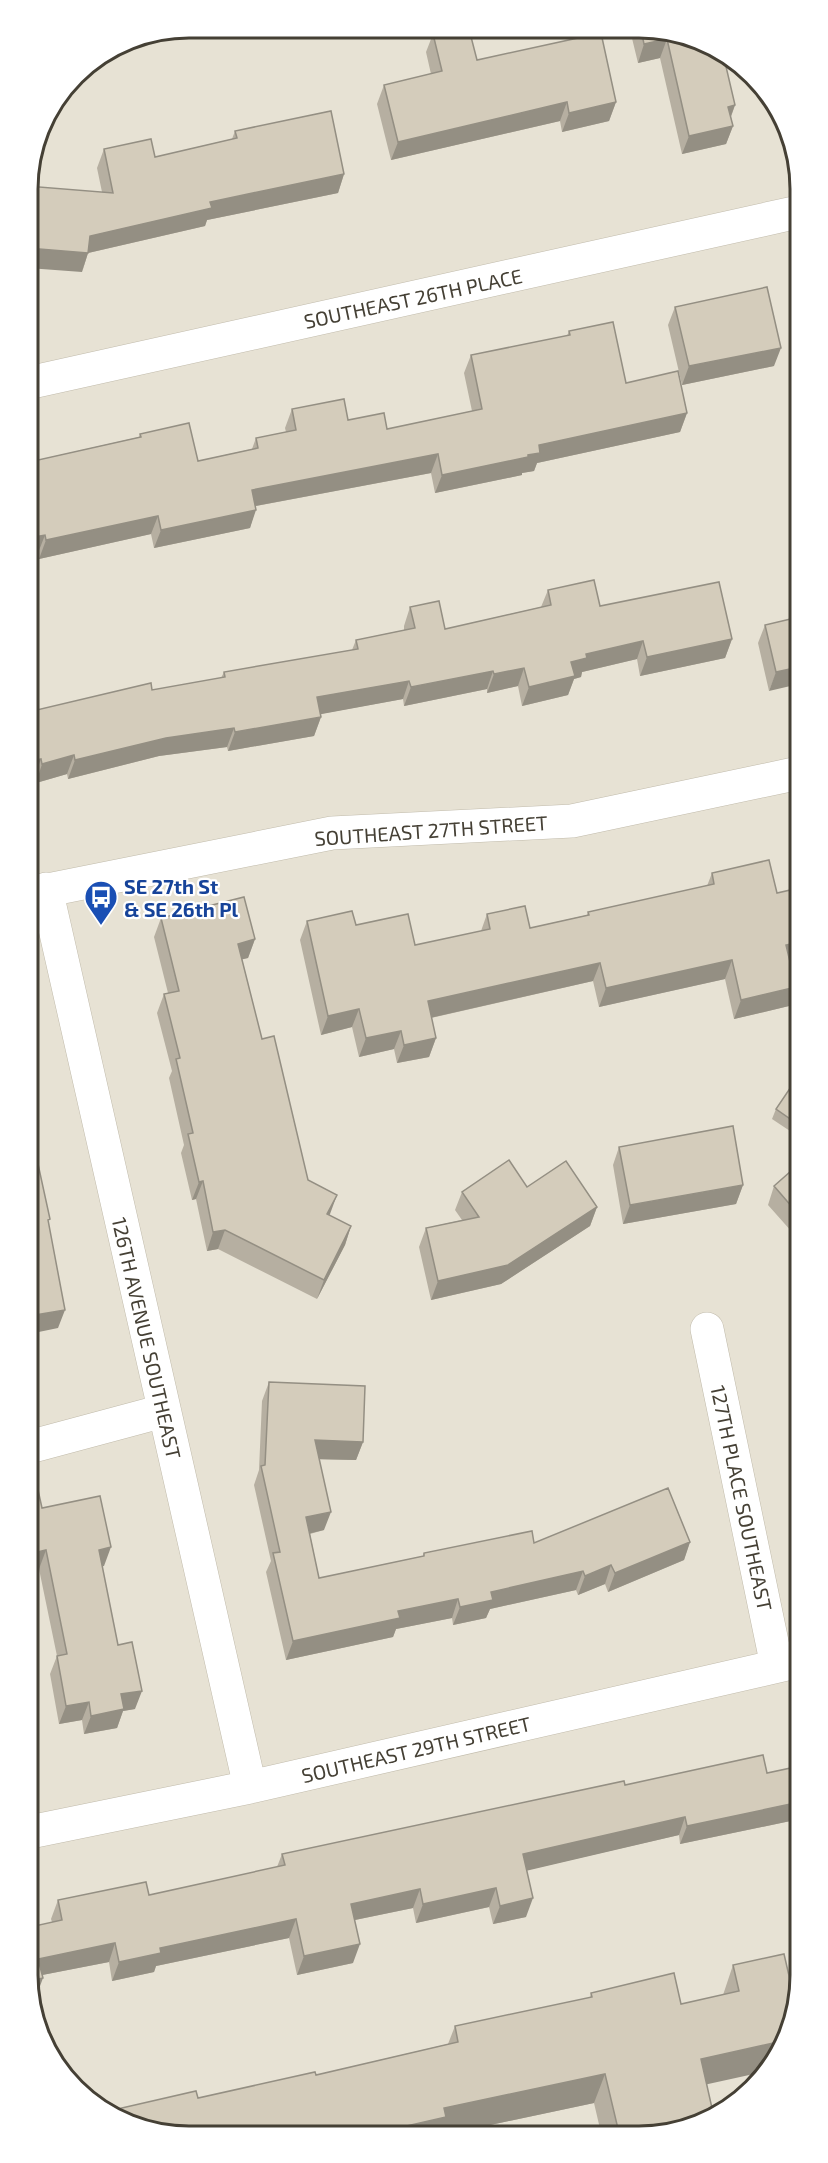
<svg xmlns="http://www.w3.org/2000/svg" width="828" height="2163" font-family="'Exo 2',sans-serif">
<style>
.residential{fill:#e7e2d4}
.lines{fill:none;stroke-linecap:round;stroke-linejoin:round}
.minor-casing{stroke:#c1bbab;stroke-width:34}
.minor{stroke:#fff;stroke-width:33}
.wall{fill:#b6afa1}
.shaded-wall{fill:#948f83}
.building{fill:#d4ccbb;stroke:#948f83;stroke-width:1.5}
.labels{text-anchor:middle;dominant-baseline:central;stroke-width:4.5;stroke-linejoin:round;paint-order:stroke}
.street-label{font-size:20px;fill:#454035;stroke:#fff}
.transit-label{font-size:20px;font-weight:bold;fill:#164399;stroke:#fff;text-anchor:start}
.rim{fill:none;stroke:#454035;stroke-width:3}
</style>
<rect width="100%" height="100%" fill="#f3f0e6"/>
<path class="residential" d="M188,27L672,30L754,74L798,156L801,1985L789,2036L761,2081L721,2114L672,2133H157L74,2089L30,2007L27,177L44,117L82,67L127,39Z"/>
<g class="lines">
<defs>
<path id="minor" d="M28,383L798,212
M46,889L250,1787
M28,894L332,833L572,821L799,773
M707,1329L777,1666
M29,1447L163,1411
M30,1832L250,1787L800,1661"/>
</defs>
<use href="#minor" class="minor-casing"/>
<use href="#minor" class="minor"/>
</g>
<path class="wall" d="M630,30H672L735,105L731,117L733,126L726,144L682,154L660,58L638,63Z
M433,34L477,60L616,102L609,121L562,132L560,121L391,160L377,104L384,85L431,74L426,52Z
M235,131L344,174L338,193L207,220L205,226L88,253L82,272L102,192L97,168L104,149L155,157L232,139Z
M675,307L774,366L682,385L668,325Z
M569,331L626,383L687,413L680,432L537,463L534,471L522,473V475L435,493L431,473L256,506L250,528L154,548L151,534L39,559L38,553L28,556V466L29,462L139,437L140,434L198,461L252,449L256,438L286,432L285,428L292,409L387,429L472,411L464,373L471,355L567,336Z
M798,550L799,609L789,569L796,551Z
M548,590L600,606L732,639L725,658L640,676L637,659L582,672L581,677L574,679L568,695L522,706L518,686L487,693V689L404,706L403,699L320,714L321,717L314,736L228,751L227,747L159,756L68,779L67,774L36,783L34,778L28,779V712L221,678L224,672L352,650L356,640L404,630V626L410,607L445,629L541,607Z
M799,617L769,691L758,643L765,625Z
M712,873L790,961L789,1006L734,1019L725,979L599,1007L593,981L431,1018L436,1038L429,1057L397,1063L394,1049L359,1057L352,1027L321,1035L300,940L307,921L356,925L415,945L481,931L487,914L530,928L587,915L588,912L707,886Z
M161,918L255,939L248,958L242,959L262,1039L308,1180L329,1215L351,1226L345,1245L317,1299L218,1249L207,1251L196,1199L192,1200L181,1153L184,1145L169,1078L172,1071L157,1013L164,994L168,993L154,937Z
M799,1075V1137L772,1119L776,1109Z
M619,1147L743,1185L736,1204L623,1224L613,1165Z
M799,1164L800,1241L768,1205L774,1186Z
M527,1187L597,1207L590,1226L501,1284L431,1300L419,1247L426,1228L462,1220L455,1210L462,1192Z
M269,1382L363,1442L356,1460L319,1459L324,1530L310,1534L319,1578L423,1556L424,1553L534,1543L690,1542L684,1560L608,1592L605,1584L578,1595L576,1590L490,1609L486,1618L453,1625L452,1618L396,1629L393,1637L286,1660L266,1572L271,1561L254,1485L259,1470L262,1401Z
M29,1483L42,1508L104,1566H102L118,1645L135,1709L123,1711L117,1728L84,1734L82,1720L59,1724L50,1674L57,1656L39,1569L30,1571Z
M800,1766V1819L680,1844L679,1835L527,1870L526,1917L493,1924L489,1907L416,1923L413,1908L355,1920L353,1963L297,1975L289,1938L156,1966L154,1972L112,1981L109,1962L42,1975L36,1997L52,1922L51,1919L58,1900L149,1895L277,1867L282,1854L625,1785L767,1773Z
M784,1954L707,2084L672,2133H601L594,2103L453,2133H157L198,2098L316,2075L448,2044L455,2026L590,1998L591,1993L681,2004L723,1995L733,1965Z"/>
<path class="shaded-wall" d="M667,39L660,58L638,63L644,44Z
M567,102L560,121L391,160L398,142Z
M616,102L609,121L562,132L569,113Z
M735,105L728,124V107Z
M733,126L726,144L682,154L689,136Z
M344,174L338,193L207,220L205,226L88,253L82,272L28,268L27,248L90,236L210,202Z
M781,348L774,366L682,385L689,366Z
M687,413L680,432L537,463L534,471L522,473V475L435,493L442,475L528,455L539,445Z
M438,454L431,473L245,508L252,490Z
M256,510L250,528L154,548L161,530Z
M158,516L151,534L39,559L46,540Z
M45,535L38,553L28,556V538Z
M732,639L725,658L640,676L647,657Z
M643,641L637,659L582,672L581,677L574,679L568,695L522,706L529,687L586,654Z
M799,667V684L769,691L776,672Z
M524,668L518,686L487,693L494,674Z
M493,671L487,689L404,706L411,687Z
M409,681L403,699L311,716L317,697Z
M321,717L314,736L228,751L235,732Z
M234,728L227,747L159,756L68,779L75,760L166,738Z
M74,755L67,774L36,783L42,764Z
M41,759L34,778L28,779V762Z
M255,939L248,958L231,962L238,944Z
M799,942V959L779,964L786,945Z
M732,960L725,979L599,1007L606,988Z
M600,963L593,981L421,1020L428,1001Z
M796,987L789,1006L734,1019L741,1000Z
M359,1009L352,1027L321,1035L328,1016Z
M401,1031L394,1049L359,1057L366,1038Z
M436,1038L429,1057L397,1063L404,1045Z
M203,1181L196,1199L192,1200L199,1182Z
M743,1185L736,1204L623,1224L630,1205Z
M337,1195L330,1214L320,1232L327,1214Z
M597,1207L590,1226L501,1284L431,1300L438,1281Z
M351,1226L345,1245L317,1299L324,1280Z
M225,1230L218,1249L207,1251L213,1232Z
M65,1310L58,1328L29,1334V1316Z
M315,1440L363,1442L356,1460L308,1459Z
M331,1512L324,1530L299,1536L306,1517Z
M690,1542L684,1560L608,1592L615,1573Z
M111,1547L104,1566L92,1569L99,1550Z
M46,1550L39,1569L30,1571L29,1554Z
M611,1565L605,1584L578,1595L585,1576Z
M583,1571L576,1590L490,1609L486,1618L453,1625L460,1607L491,1592Z
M458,1599L452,1618L396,1629L393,1637L286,1660L293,1641L398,1611Z
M142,1691L135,1709L123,1711L117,1728L84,1734L91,1716L121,1694Z
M89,1702L82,1720L59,1724L66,1706Z
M800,1802V1819L680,1844L687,1826Z
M685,1817L679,1835L517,1873L523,1854Z
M496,1888L489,1907L416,1923L423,1904Z
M420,1889L413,1908L345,1922L351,1904Z
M533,1898L526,1917L493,1924L500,1906Z
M296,1919L289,1938L156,1966L154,1972L112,1981L119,1962L160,1948Z
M115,1943L109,1962L32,1977L38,1959Z
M360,1944L353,1963L297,1975L304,1956Z
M43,1978L36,1997L30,1998V1981Z
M787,2040L767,2071L690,2088L701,2059Z
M605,2074L594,2103L453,2133H376L444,2108Z"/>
<path class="building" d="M453,29H469L477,60L601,33L616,102L569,113L567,102L398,142L384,85L442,71L433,34Z
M641,30H672L724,58L735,105L728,107L733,126L689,136L667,39L644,44Z
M331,111L344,174L210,202L212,208L90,236L88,253L27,248V186L113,193L104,149L151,139L155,157L237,138L235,131Z
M767,287L781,348L689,366L675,307Z
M613,322L626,383L678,371L687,413L539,445L540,453L528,455V457L442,475L438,454L252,490L256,510L161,530L158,516L46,540L45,535L28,538V494L36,492L29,462L141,437L140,434L189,423L198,461L258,448L256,438L296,430L292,409L344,399L348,420L384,413L387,429L482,409L471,355L570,335L569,331Z
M798,550V561L796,551Z
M594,580L600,606L719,582L732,639L647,657L643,641L586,654L587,658L571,662L575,676L529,687L524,668L494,674L493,671L411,687L409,681L317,697L321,717L235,732L234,728L166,738L75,760L74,755L42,764L41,759L28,762V712L151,683L152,690L225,677L224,672L358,649L356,640L415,628L410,607L439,601L445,629L551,605L548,590Z
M799,617V667L776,672L765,625Z
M769,860L777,893L799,888V942L786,945L796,987L741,1000L732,960L606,988L600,963L428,1001L436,1038L404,1045L401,1031L366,1038L359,1009L328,1016L307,921L352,911L356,925L408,914L415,945L490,929L487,914L525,906L530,928L589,915L588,912L714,884L712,873Z
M244,897L255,939L238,944L262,1039L274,1036L308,1180L337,1195L327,1214L351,1226L324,1280L225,1230L213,1232L203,1181L199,1182L188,1134L193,1133L176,1059L180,1058L164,994L179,991L161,918Z
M799,1075V1125L776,1109Z
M733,1126L743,1185L630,1205L619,1147Z
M509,1160L527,1187L566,1161L597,1207L508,1265L438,1281L426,1228L479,1217L462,1192Z
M38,1164L50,1219L48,1220L65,1310L29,1316V1166Z
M799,1164V1215L774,1186Z
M269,1382L365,1386L363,1442L315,1440L331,1512L306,1517L319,1578L424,1556V1553L532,1531L534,1543L668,1488L690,1542L615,1573L611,1565L585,1576L583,1571L491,1592L493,1600L460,1607L458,1599L398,1611L400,1618L293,1641L273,1553L280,1552L261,1466L265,1465Z
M36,1481L42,1508L100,1496L111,1547L99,1550L118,1645L132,1642L142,1691L121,1694L124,1709L91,1716L89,1702L66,1706L57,1656L67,1654L46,1550L29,1554V1483Z
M763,1755L767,1773L800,1766V1802L687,1826L685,1817L523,1854L533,1898L500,1906L496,1888L423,1904L420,1889L351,1904L360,1944L304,1956L296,1919L160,1948L161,1953L119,1962L115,1943L38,1959L43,1978L30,1981V1927L62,1920L58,1900L146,1882L149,1895L285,1865L282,1854L624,1781L625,1785Z
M784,1954L796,2006L789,2036L787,2040L701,2059L714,2117L672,2133H619L605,2074L444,2108L446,2117L376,2133H157L113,2110L196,2091L198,2098L315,2072L316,2075L458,2042L455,2026L592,1997L591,1993L674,1973L681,2004L739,1991L733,1965Z"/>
<defs>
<symbol id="bus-pin" viewBox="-11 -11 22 30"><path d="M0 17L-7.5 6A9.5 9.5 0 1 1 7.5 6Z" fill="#1a4fb4" stroke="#fff"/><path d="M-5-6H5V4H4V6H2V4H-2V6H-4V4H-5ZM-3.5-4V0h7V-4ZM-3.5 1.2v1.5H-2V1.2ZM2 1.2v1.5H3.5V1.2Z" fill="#fff"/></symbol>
</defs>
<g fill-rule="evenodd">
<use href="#bus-pin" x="82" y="878" width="38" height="52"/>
</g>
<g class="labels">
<g class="street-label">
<text transform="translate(413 298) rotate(-12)">SOUTHEAST 26TH PLACE</text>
<text transform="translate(431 830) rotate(-4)">SOUTHEAST 27TH STREET</text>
<text transform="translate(147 1338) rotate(77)">126TH AVENUE SOUTHEAST</text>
<text transform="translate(742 1498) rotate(78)">127TH PLACE SOUTHEAST</text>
<text transform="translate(416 1749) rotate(-13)">SOUTHEAST 29TH STREET</text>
</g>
<g class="transit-label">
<text x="124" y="886">SE 27th St<tspan x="124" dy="23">&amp; SE 26th Pl</tspan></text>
</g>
</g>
<path d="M0 0H828V2163H0ZM189 38H639A151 151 0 0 1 790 189V1975A151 151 0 0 1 639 2126H189A151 151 0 0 1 38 1975V189A151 151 0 0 1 189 38Z" fill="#fff" fill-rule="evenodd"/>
<path class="rim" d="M189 38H639A151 151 0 0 1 790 189V1975A151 151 0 0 1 639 2126H189A151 151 0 0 1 38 1975V189A151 151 0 0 1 189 38Z"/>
</svg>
